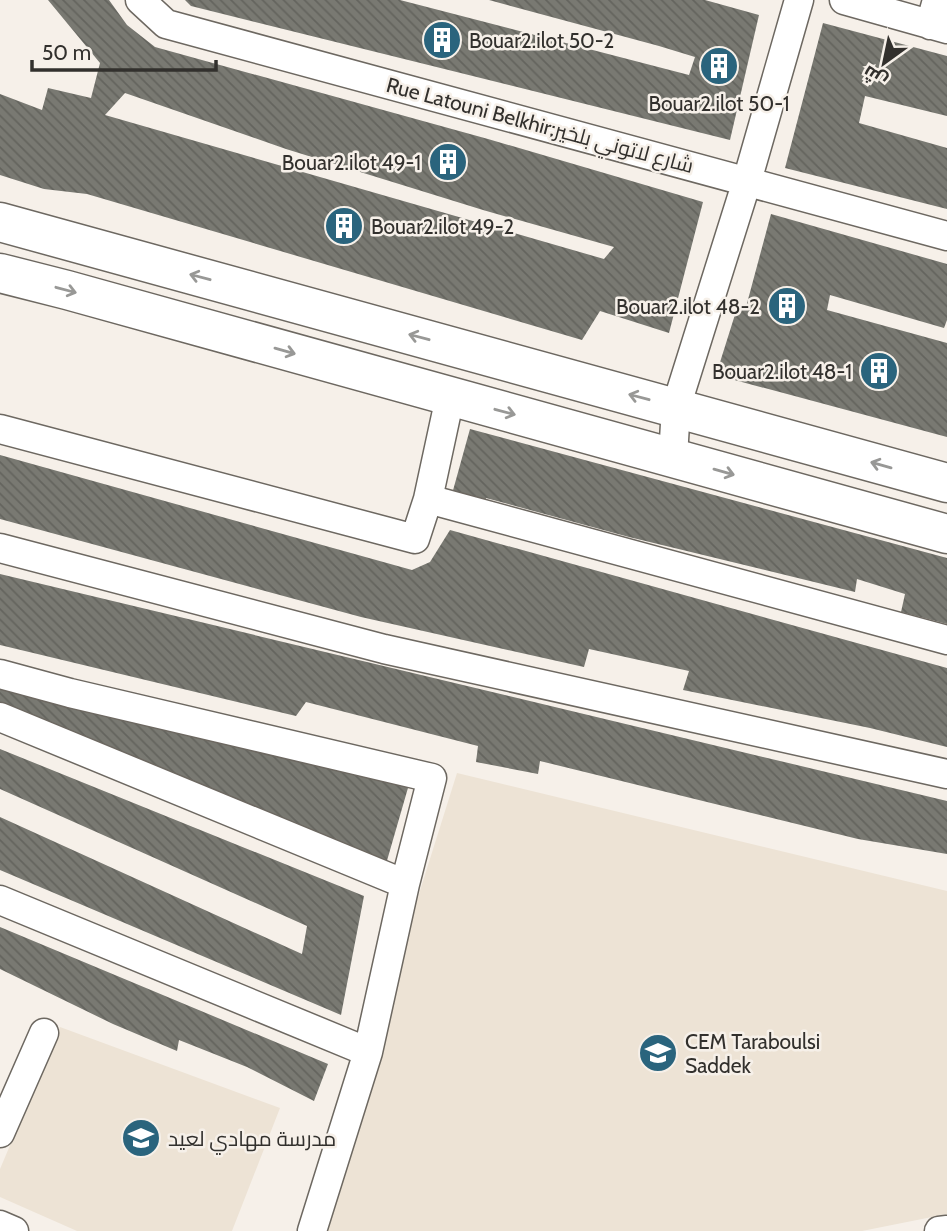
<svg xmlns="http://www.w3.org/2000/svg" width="947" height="1231" font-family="Cabin,Cairo,sans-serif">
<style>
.built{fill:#ede3d5}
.building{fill:url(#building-back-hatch);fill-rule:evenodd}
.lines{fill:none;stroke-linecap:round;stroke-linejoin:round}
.minor-casing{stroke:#6d6861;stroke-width:31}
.secondary-casing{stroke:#6d6861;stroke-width:41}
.minor{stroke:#fff;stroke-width:28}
.secondary{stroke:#fff;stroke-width:38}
.oneway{stroke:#989896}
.labels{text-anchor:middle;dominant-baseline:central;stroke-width:5;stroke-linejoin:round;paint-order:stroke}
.poi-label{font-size:21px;fill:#32302d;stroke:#f6f0e9;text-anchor:start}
.street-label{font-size:21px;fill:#32302d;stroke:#f6f0e9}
</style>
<defs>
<pattern id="building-back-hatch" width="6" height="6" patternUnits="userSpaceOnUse" patternTransform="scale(1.75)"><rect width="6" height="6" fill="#797972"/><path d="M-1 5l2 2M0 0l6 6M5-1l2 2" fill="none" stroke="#64645e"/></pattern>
</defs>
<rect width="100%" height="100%" fill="#f6f0e9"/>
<path class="built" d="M457,773L947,891V1214L862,1231H313Z
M60,1027L280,1108L232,1231H77L0,1197V1169Z"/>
<path class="building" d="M48,0H109L127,25L155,47L488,139L703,202L669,333L600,311L582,340L87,194L44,189L0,175V94L42,110L48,88L91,98L100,63ZM125,93L286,149L483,210L614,247L604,259L105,115Z
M185,0H400L689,75L695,57L659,46L489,0H705L759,15L730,140L191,6Z
M823,23L947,56V116L865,96L859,123L947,148V209L785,168Z
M771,214L947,264V320L944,328L830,295L827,310L947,343V437L716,375L738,305L746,307Z
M470,429L947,558V624L901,612L905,594L857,579L855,592L629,537L486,498L485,504L452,494Z
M0,455L412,570L430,562L450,530L947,668V747L870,728L683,690L689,671L589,649L584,667L361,617L0,519Z
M0,574L947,801V854L858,839L540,761L538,774L476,762L478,746L306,702L296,716L0,645Z
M0,671L412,774L384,871L0,708Z
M0,749L364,896L341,1015L0,870V817L302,954L307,926L0,789Z
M0,927L328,1064L314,1101L247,1067L179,1040L177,1051L113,1024L0,969Z"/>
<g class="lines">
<defs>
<path id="minor" d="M140,0L166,24L947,236
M844,0L947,29
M930,25L937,0
M0,429L415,539L428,499L450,397
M673,457L676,407L747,181L799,0
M428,499L947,640
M0,548L384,649L947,774
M0,674L70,693L432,778L405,884L368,1052L312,1231
M0,717L405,884
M0,900L368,1052
M0,1133L44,1033
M0,1225L14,1231
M939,1231L947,1230"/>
<path id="secondary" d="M0,222L947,483
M0,273L67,290L947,534"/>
</defs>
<use href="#minor" class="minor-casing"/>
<use href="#secondary" class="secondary-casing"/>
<use href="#minor" class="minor"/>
<use href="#secondary" class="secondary"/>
</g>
<defs><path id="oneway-shaft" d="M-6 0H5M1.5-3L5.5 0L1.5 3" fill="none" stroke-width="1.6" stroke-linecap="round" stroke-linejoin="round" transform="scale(1.75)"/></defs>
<g class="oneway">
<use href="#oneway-shaft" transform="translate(200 277) rotate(-165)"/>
<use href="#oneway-shaft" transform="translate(66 290) rotate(15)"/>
<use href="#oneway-shaft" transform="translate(419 337) rotate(-165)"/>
<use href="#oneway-shaft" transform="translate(285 351) rotate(16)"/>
<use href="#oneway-shaft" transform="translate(639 397) rotate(-165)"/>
<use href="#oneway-shaft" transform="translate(505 412) rotate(15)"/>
<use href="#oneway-shaft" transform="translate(881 465) rotate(-164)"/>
<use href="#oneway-shaft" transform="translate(724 472) rotate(16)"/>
</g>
<defs>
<symbol id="building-disc" viewBox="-11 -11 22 22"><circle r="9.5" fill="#2a647d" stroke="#f6f0e9"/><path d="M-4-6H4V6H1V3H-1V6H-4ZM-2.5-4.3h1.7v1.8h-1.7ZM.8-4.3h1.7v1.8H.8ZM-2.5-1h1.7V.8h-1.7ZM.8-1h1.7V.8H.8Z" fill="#fff"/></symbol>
<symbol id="school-disc" viewBox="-11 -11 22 22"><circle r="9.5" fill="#2a647d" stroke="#f6f0e9"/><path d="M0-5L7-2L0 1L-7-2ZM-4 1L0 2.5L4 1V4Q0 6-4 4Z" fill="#fff"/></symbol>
</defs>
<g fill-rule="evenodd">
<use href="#building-disc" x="420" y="18" width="44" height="44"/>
<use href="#building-disc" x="697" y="44" width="44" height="44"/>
<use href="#building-disc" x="426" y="140" width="44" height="44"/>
<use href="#building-disc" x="322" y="204" width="44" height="44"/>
<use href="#building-disc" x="765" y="284" width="44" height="44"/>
<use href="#building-disc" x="857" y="349" width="44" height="44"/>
<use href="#school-disc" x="636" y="1031" width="44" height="44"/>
<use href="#school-disc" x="119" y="1116" width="44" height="44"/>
</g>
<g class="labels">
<g class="poi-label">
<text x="469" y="40">Bouar2.ilot 50-2</text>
<text x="719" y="103" text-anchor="middle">Bouar2.ilot 50-1</text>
<text x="421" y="162" text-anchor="end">Bouar2.ilot 49-1</text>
<text x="371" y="226">Bouar2.ilot 49-2</text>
<text x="760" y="306" text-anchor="end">Bouar2.ilot 48-2</text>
<text x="852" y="371" text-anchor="end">Bouar2.ilot 48-1</text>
<text x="685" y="1041">CEM Taraboulsi<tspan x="685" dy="24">Saddek</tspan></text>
<text x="168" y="1138">مدرسة مهادي لعيد</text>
</g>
<g class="street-label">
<text transform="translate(540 125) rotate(15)">Rue Latouni Belkhir;شارع لاتوني بلخير</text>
</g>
</g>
<g transform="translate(884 63) rotate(213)" stroke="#f6f0e9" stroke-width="5" paint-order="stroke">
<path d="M0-5L12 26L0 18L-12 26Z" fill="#32302d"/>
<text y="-10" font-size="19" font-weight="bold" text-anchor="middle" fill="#32302d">ش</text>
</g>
<path d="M32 60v10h184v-10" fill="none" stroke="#32302d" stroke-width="3.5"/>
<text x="42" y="60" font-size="21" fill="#32302d" stroke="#f6f0e9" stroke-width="5" paint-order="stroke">50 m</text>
</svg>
